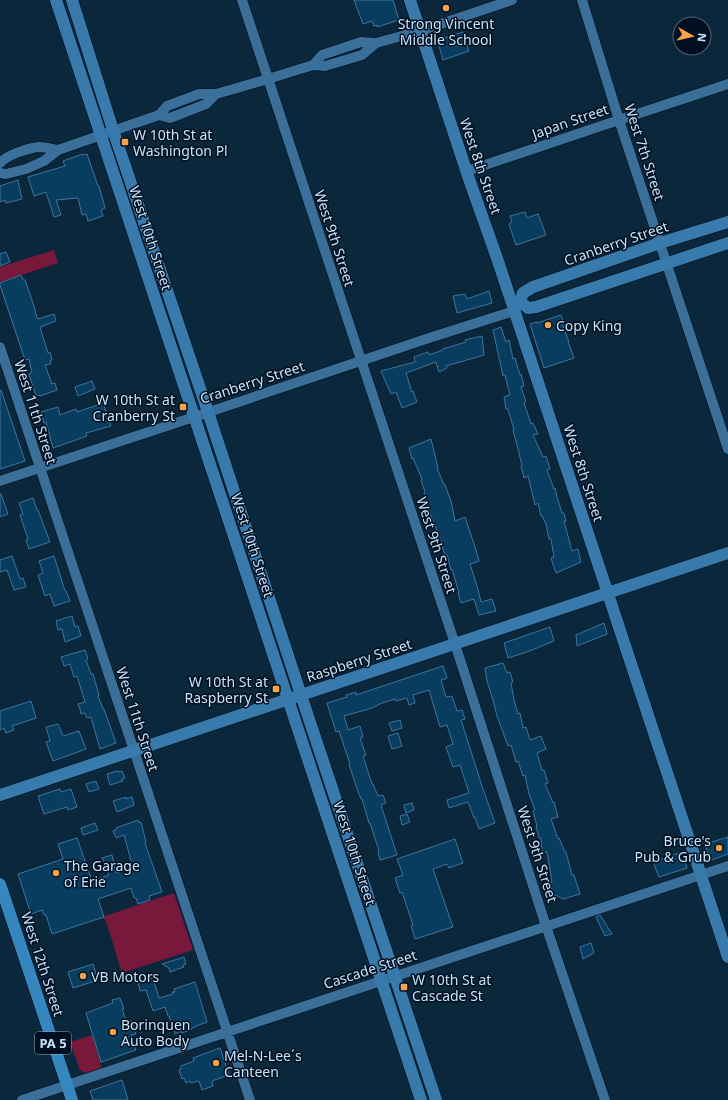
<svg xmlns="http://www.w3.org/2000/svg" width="728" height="1100" font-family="'Noto Sans',sans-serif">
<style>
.green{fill:#78193c}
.building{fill:#083d5f;stroke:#3f749e}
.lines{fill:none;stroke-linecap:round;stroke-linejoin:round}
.street-casing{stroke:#020f1c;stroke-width:11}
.secondary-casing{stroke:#020f1c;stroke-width:13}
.primary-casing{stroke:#020f1c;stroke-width:13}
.street{stroke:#3a6f99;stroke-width:10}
.secondary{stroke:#387aac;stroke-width:12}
.primary{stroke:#3686bf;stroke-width:12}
.poi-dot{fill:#f7a248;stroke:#000f1f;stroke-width:1.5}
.labels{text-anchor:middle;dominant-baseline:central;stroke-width:3;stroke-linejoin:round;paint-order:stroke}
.shield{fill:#000f1f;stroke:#8ba3b8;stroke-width:1}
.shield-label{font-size:13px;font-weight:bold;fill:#c7e3fa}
.poi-label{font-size:14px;fill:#c7e3fa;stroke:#000f1f;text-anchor:start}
.street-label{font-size:14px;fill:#c7e3fa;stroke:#000f1f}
</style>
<rect width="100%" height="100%" fill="#0a273c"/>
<path class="green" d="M54,250L58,263L0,282V267Z
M174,893L193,950L122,973L106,921L102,917Z
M92,1035L102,1068L85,1073L80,1070L70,1042Z"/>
<path class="building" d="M354,0H393L399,20L377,27V25L374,26L372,21L363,24Z
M463,32L469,51L443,60L437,39L444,36V38Z
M83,154V155L87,154L98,186H99L105,208L101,210L103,216L88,221L86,214L82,215L78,198L56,200L61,215L54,217L46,192L34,196L28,177L65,166L63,161Z
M18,180L22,199L6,203L5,200L0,202V186Z
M525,212L527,218L538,214L546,235L516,245L509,224L512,222L510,216Z
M6,252L10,262L0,266V254Z
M21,275L23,280H25L33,303L37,318H38V319L54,314L56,321L40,327L48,353L50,352L52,360L50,361L51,364L45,365L52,384L55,383L57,390L40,396V395L36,396L29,374L32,372L29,359L25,360L0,285V283Z
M489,291L492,303L457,313L453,296L465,294L467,299Z
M561,315L565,325L563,326L569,342H568L574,358L544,368L530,324L537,322V323Z
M501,327L506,342L509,340L513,359L515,358L520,375L521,374L524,386L521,387L526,402L524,403L531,424L533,423L538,434L533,435L543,457L546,456L550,469L547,470L554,489L555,488L557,497L562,513H564L566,521H564L572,551L578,549L581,562L556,573L551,558L554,557L551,539H549L546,524L542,516H541L538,503L535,505L528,476L524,478L521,466H522L518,449L513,430H514L508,409H506L504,397L510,395L505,375L503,376L493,330Z
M482,336L484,355L446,366L447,368L439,372L436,362L406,373L412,392L413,391L417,402L402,408L396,392L391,394L381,371L415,362L414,357L428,352L429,355L443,350V349L466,342L465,340Z
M92,381L95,389L78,396L75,387Z
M0,390H1L25,461L0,469Z
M103,403L111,426L86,433L87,436L53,448L46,422L44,423L41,412L58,407L60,415L76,409L77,412Z
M431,439L438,468H437L444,485H445L451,501L455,521L465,517L476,550L479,561L470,564L477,586L481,602L492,599L496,611L479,615L474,599L461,603L458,593H459L452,569L451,570L447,555H445L441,543H442L432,519L429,509L428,510L424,493L425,492L421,480L422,479L413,458L412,459L409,448Z
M0,494H1L8,514L0,517Z
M33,498L37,510H38L50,542L29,549L26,540L28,539L20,515L23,514L19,503Z
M12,556L20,579L23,578L26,587L14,590L7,570L0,572V560Z
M54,556L65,591H66L70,601L54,606L50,594L45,596L38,575L43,573L39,561Z
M72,616L75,627L78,626L81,636L65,642L62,629L58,630L56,621Z
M604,623L607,634L577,646L576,635Z
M550,627L554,641L527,652L508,658L504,643Z
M85,650L88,659L86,660L91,674H93L99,695L98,696L103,709H104L116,743L100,749L91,717L87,718L85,713L81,714L80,709L78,704L85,702L77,676L74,677L70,664L64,666L61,657Z
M503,663L507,673L510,672L513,682L511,683L514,700L518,714L520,713L523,728L526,727L530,740L541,736L546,749L537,753L542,770H544L548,783L545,784L553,803L554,802L558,817L551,819L558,839L559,838L565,852H566L572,875H574L580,894L563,899L553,894L550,883L552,882L547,852L542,853L541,838H539L536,826H537L533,811L535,810L529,794L525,775L523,776L518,761L516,762L511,745L508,746L497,716L493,700L487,681L485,668Z
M443,666L447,678L441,680L446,697L452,696L457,711L462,710L465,719L461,720L482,786L495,823L479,829L475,817L474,818L468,802L449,808L447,800L469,793L460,765L453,767L446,747L453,744L447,725L440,727L429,690L413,695L415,703L409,705L407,698L396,701L395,699L382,703L372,708L344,716L348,730L360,726L363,737L360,738L366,755L363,756L372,784H373L378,796L383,795L386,803L381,805L397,855L380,860L378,851H379L370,823H369L362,799H361L356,786L349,764H350L339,731L336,732L327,703L347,697L346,695L356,692V695Z
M31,701L36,718L12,726L14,730L6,733L4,728L0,730V711Z
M400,720L402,728L392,731L389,723Z
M58,724L63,736L79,731L86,749L53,761L46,742L50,741L46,727Z
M398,733L402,746L392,749L388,736Z
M117,771L118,772L122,771L125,778L122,779L123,781L110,785L107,774Z
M96,781L99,789L89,792L86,784Z
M60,789L61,792L71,789L77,807L68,810L67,807L44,814L38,796Z
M126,797V799L132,797L134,805L117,812L113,801Z
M412,803L414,810L406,813L404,805Z
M407,814L410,822L402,825L400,816Z
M138,820L139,823L141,822L146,842L145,843L162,892L149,896L150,900L138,904L136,898H134L131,888L98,899L104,917L52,934L46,915H44L42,910L31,914L18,874L63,859L58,844L77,838L92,881L109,875L102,858L112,855L116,873L133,868L124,835L116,838L113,831L116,830V828Z
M95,823L98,830L83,835L81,828Z
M728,837V854L712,860L709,858L705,844Z
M455,839L463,863L449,868L447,864L433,869L453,927L415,939L411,925H413L402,892L400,893L395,878L403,875L397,859Z
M682,852L687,868L659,877L653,862Z
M600,915L612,934L605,936L596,917Z
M591,943L594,953L583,959L580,947Z
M184,957L186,964L183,965L184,967L178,969L170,972L169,968L162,964Z
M93,964L98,980L73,988L68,972Z
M153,978L159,998L173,994L172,992H175L174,989L195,982L207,1022L196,1026L191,1029V1030L181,1033V1031L175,1034L169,1016H168L165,1007L153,1011L146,990L140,991L138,982Z
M120,998L124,1009H122L127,1023L132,1021L136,1034L131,1035L136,1050L101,1062L86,1013L113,1003L112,1000Z
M220,1048L229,1075L212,1081L213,1086L202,1090L199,1081L191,1083L190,1081L186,1083L184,1078L182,1079L179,1070L181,1069V1066L194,1061L193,1058Z
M122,1080L128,1100H93L90,1091Z"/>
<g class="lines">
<defs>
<path id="street" d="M242,0L455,644L546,926L605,1100
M582,0L619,120L728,449
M313,65L322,55L361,42L376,43L420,31L512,0
M159,115L170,118L206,104L216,94
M0,163C7,155 28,148 39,147C45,147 52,149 58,150
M467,171L619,120L728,84
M0,173L6,174L26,169L44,161L58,150L159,115L167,106L199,94H216L268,79L313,65L325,66L362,55L376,43
M0,347L250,1100
M0,481L194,417L429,338L514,311
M22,1100L728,866"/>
<path id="secondary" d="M56,0L421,1100
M72,0L113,130L208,412L301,695L436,1100
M410,0L469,179L498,261L728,957
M728,222L660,243L533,287L523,293L520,302L528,308L536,307L728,243
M0,795L728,553"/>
<path id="primary" d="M0,884L72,1100"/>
</defs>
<use href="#street" class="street-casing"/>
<use href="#secondary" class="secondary-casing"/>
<use href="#primary" class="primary-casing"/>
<use href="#street" class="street"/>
<use href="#secondary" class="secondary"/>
<use href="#primary" class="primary"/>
</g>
<g class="poi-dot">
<circle cx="446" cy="8" r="4"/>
<rect x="121" y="138" width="8" height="8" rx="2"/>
<circle cx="548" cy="325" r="4"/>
<rect x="179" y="403" width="8" height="8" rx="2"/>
<rect x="272" y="685" width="8" height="8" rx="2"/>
<circle cx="719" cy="848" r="4"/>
<circle cx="56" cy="873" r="4"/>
<circle cx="83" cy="976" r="4"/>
<rect x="400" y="983" width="8" height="8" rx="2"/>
<circle cx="113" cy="1032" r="4"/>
<circle cx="216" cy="1063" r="4"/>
</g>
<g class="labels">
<rect class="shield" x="35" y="1032" width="36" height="22" rx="3"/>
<g class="shield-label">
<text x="53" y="1043">PA 5</text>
</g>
<g class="poi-label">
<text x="446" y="23" text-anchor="middle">Strong Vincent<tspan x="446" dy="16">Middle School</tspan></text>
<text x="133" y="134">W 10th St at<tspan x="133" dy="16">Washington Pl</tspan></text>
<text x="556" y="325">Copy King</text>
<text x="175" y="399" text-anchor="end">W 10th St at<tspan x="175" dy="16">Cranberry St</tspan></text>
<text x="268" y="681" text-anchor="end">W 10th St at<tspan x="268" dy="16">Raspberry St</tspan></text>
<text x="711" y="840" text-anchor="end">Bruce's<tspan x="711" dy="16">Pub &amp; Grub</tspan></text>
<text x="64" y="865">The Garage<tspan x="64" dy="16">of Erie</tspan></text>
<text x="91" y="976">VB Motors</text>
<text x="412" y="979">W 10th St at<tspan x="412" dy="16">Cascade St</tspan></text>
<text x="121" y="1024">Borinquen<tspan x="121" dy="16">Auto Body</tspan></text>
<text x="224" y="1055">Mel-N-Lee´s<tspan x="224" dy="16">Canteen</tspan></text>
</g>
<g class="street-label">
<text transform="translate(570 121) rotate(-19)">Japan Street</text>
<text transform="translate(645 152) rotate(72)">West 7th Street</text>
<text transform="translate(481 166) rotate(71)">West 8th Street</text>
<text transform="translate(151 238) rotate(72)">West 10th Street</text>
<text transform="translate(335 238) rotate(72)">West 9th Street</text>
<text transform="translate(616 243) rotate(-19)">Cranberry Street</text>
<text transform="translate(252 382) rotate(-18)">Cranberry Street</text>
<text transform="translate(36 412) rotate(72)">West 11th Street</text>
<text transform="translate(584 473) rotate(72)">West 8th Street</text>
<text transform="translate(253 545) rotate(72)">West 10th Street</text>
<text transform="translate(437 545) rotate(72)">West 9th Street</text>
<text transform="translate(359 660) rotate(-18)">Raspberry Street</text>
<text transform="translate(138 719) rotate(72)">West 11th Street</text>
<text transform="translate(355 853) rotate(72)">West 10th Street</text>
<text transform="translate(538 854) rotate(72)">West 9th Street</text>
<text transform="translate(43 964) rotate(72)">West 12th Street</text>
<text transform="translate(370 969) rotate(-18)">Cascade Street</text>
</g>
</g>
<g transform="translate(692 36) rotate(98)"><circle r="19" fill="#000f1f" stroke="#506477"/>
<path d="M0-3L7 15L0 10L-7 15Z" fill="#f7a248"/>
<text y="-6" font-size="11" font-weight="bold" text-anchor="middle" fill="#c7e3fa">N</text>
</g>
</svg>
